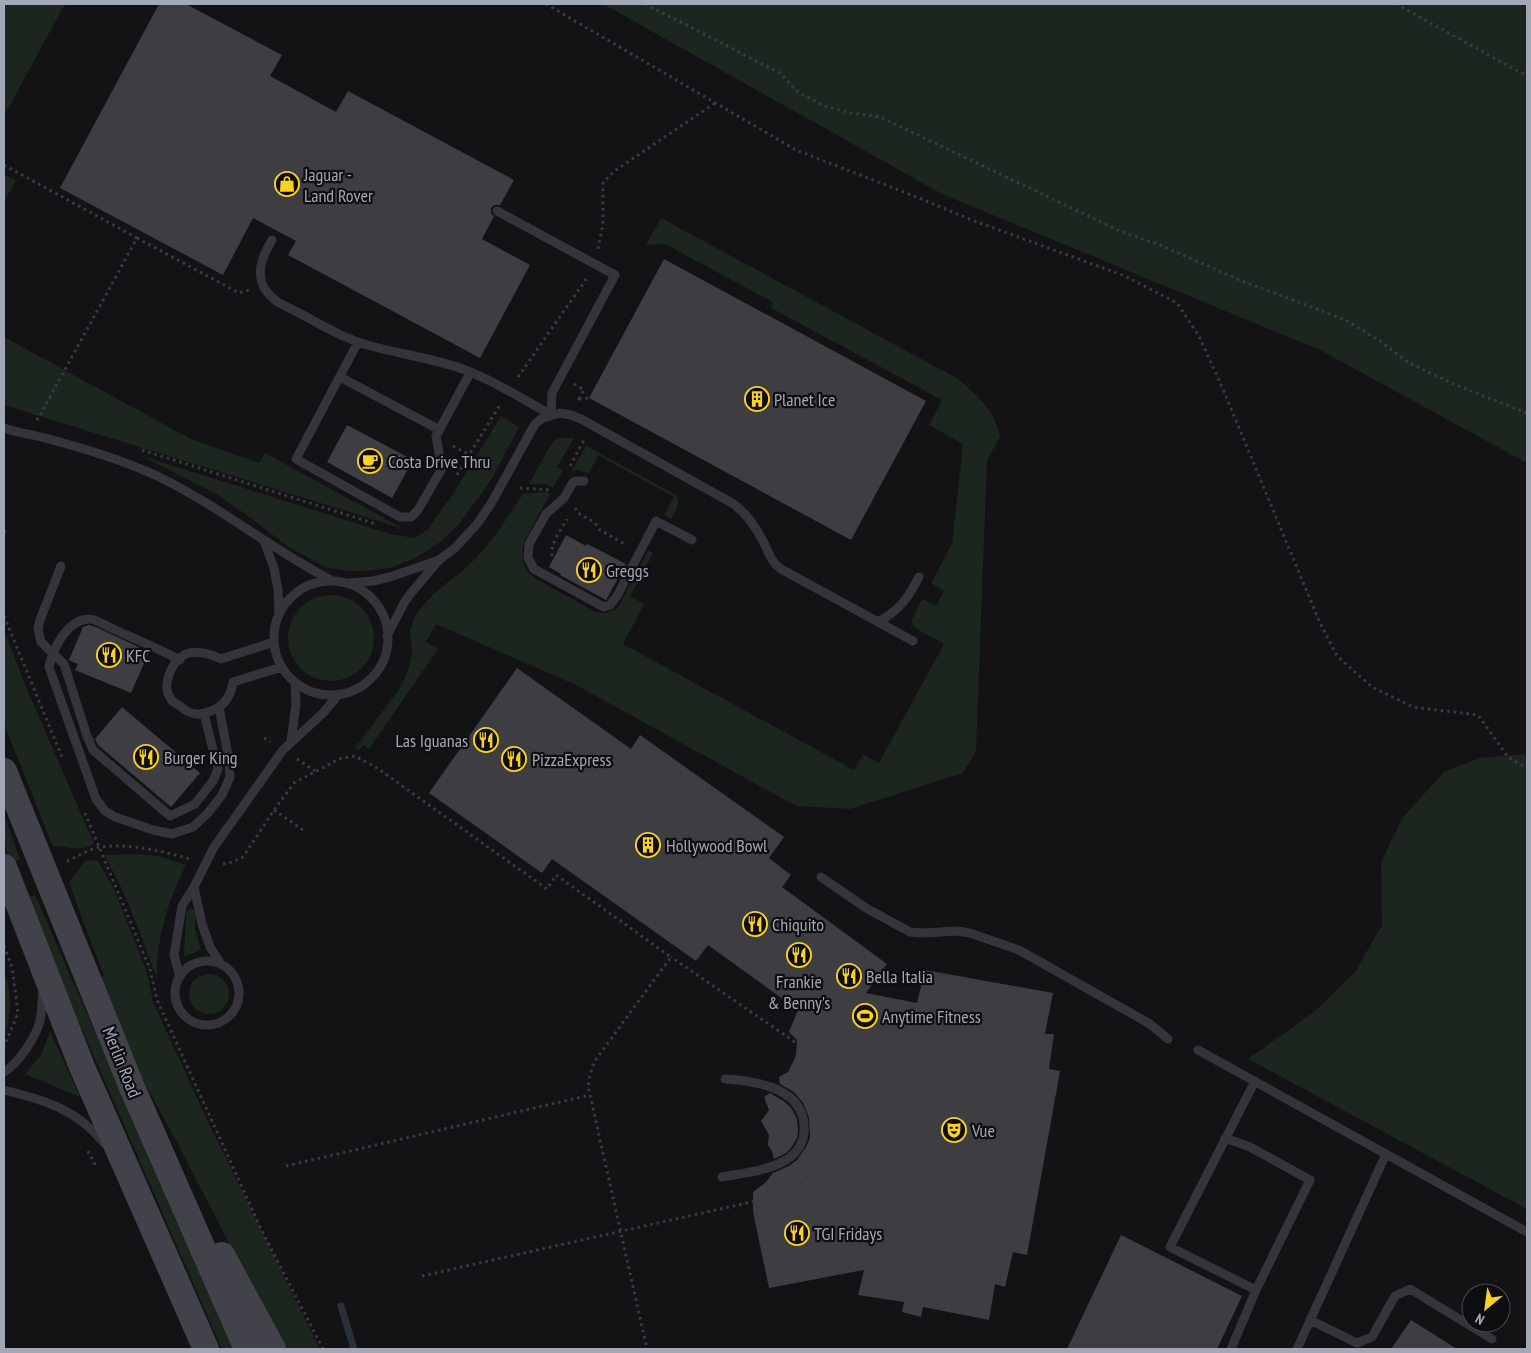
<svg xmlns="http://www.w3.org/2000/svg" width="1531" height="1353" font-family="'PT Sans Narrow',sans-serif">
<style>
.green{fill:#1d251f}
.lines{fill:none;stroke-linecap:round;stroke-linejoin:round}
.stream{stroke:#293039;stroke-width:7}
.building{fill:#3e3d42}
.path{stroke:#3a3b41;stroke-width:3;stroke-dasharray:2.5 4;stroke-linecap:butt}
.lane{stroke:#34343a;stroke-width:9}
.secondary{stroke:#42434a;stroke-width:26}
.labels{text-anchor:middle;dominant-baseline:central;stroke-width:4.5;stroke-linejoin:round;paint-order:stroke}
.poi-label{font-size:18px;fill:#a4a7b6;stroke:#0e0e10;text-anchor:start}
.street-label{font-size:18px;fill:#a4a7b6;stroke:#0e0e10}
</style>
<rect width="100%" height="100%" fill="#131315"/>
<path class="green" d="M4,4H65L4,116Z
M603,4H1527V463L1320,350L942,194Z
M4,174L16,180L4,202Z
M661,218L960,380C980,399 994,409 1000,437L987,460L976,751L963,773L850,809L796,806L576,685L436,624L426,642L438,649L369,749L363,745L359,750L355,748L400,688C406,676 411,664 412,651C412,645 410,638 410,632C411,624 416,614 421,608C436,588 458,577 475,559C494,540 508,516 523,494L546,492L550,494L524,542L522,552L523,563L528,572L536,579L594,611C602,615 611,613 618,607L648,551L653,553L630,596L644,604L623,644L854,770L863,754L879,763L944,644C935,638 914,631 911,621L922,599L936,606L944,591L931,583L952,544L963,444L929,425L942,400L771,308L773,302L665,244L646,245Z
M4,337L191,439L259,463L265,453L404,529L4,405Z
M501,416L519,427L492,479L459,524L439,543L414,559L390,568L365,571H348L325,567L287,546L255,521L218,495L142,456L390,534L415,538L427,530L453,494Z
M560,438H574L557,467L563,470L553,488L546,484H529L550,446L555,440Z
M586,446L676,495C681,503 675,511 671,519L664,515L674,497L598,455L589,473L577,470L571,472Z
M288 638a43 43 0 1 1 86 0a43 43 0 1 1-86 0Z
M4,629L23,680L92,839L94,843C84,852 68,847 56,846L53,847L5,726L4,719Z
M1524,754L1527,756V1209L1248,1059L1314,1012L1355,972L1382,925L1381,862L1403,817L1444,772L1480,758Z
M4,814L20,859L11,863L4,843Z
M139,854L158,856L186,865C168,901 156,938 157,979C141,936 127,894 104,855Z
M92,860L98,861L114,889L147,972L153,1002L209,1124L320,1349H283L179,1146L137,1069L98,979L104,976L79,910L69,882L85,861Z
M35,895L234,1349H222L25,899Z
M190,908L195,910V929L201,950L184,957L186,912Z
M4,970C12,997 12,1012 4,1039Z
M189 994a20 20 0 1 1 40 0a20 20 0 1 1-40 0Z
M50,1031L80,1097L25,1074L41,1055Z"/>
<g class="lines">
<path class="stream" d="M341,1306L354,1349"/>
</g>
<path class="building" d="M159,4H186L282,55L270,76L336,112L348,91L514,180L500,205H494L491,208V214L494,216L482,239L530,265L480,358L288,255L296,241L253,218L223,275L60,188Z
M664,259L926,401L851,540L589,398Z
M347,425L413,460L392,498L327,462Z
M566,535L586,546L587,544L599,550L626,564L606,600L560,575L561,574L549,567Z
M89,625L96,627L149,652L131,693L75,670L78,664L69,660L83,627Z
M517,668L631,749L640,735L784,837L769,858L791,875L782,887L887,964L866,993L917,1003L925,970L1053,993L1045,1034H1054L1049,1069L1060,1071L1027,1255L1013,1252L1005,1287L995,1284L989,1320L923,1307L921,1317L902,1312L904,1302L858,1295L864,1270L769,1288L753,1212V1192L765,1183L773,1173L789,1166L797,1160L806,1147L810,1138L809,1117L803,1103L794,1092L780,1084L779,1077L788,1072L796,1056L797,1040L789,1032L798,1010L708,945L696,961L552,859L542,873L429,793Z
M122,707L200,773L171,807L98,745L95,739Z
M770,1093L785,1102L792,1109L797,1119L798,1132L797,1138L791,1148L786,1153L774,1159L772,1151L768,1145L769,1135L761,1121L769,1110L764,1097Z
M1121,1235L1242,1296L1217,1349H1067Z
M1411,1320L1457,1349H1391Z"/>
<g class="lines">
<path class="path" d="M546,4L796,150L919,198L969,219L1125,276L1177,303L1199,336L1222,387L1320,623L1337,656L1372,687L1413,707L1478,715L1508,757L1527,768
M645,4L780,73L798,92L825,106L851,113L880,117L1122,232L1160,245L1242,281L1346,320L1380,341L1409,363L1456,385L1527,413
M1396,4L1527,76
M4,165L137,238L38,419L36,418
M137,238L239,293L249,290
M598,249L603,224V183L613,172L715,103
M518,377L587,278
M574,384L584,390L579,399H580
M579,399L589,398
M453,446L470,455
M142,450L376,524
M570,466L584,440
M457,475L501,403
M520,488L549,490
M575,508L578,513L594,522L600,530L626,545
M4,531L8,533
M552,556C550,543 561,530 567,519
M4,616L62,757
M264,738L270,742
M297,759L315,771
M274,810L306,832
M85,813L150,969L157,1000L262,1231L323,1349
M67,861C77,857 89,849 100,847C128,843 163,851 190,859
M223,864L229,863L243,857L274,810L294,783L339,759L355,756L377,768L547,889L556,875L671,957L594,1062L590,1075L588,1086L647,1349
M4,946L12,967L18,1013L4,1047L7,1049
M88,1151L97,1168
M286,1166L590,1095
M422,1276L769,1198L798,1184L819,1166L834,1132L836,1107L829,1073L811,1053L671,957"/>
<path class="lane" d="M272,240C264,254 257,267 262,283C264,290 270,296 276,301C284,306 294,310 303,315C325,327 347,340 371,346C401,354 430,358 460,368C491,379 521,398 551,415L552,393L615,275L497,211
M358,342L296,459L400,517H411L418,510L441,470V465L436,436L470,373
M340,377L438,429
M4,428C17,433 31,434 45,438C83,448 121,459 157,476C218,505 271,549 331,580
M584,481H575L572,484L564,498L546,514L529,544L528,558L534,569L600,605L604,607L610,605L617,596L656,521
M660,523L692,540
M264,541L274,568L278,590L279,614
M61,566L40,620L38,629L41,642L64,664L87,736L93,750L170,816L195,804L213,781L218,769L204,714
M274 638a57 57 0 1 1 114 0a57 57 0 1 1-114 0Z
M348,583L373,581L390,577L439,560
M878,622C900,610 908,598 919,577
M387,636L404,603L411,593L439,560L455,548L478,523L492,502L532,429L536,423L543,418L560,413L571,415L581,419L732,503C747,513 756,527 764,543C769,553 771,562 781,569L913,641
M274,642L221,659C211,654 195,649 184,655C171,663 161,686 171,699C172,702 177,704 180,706C190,715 199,716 211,711C225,706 231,696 233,682L282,667
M180,660C157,648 133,638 109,627C103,624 94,618 88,619C66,621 53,649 49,667L96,799L105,811L115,817L153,830L172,834L193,827L208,813L222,795L230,777L229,760L219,708
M291,742L296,704L295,682
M821,877L866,908L910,932L924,933L957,931L970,933L1019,950L1150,1024L1168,1039
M194,887L202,924L210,947L221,964
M175 993a32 32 0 1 1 64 0a32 32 0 1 1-64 0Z
M180,977L174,955L182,906L194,887L214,847L283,750L323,713L339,694
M1198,1050L1527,1232
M4,1072C18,1064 36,1037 40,1021C42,1011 42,1000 43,990
M1255,1081L1170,1247L1256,1290
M4,1090C44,1100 77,1109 104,1143
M1225,1138L1250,1147L1310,1180L1256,1290L1231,1349
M722,1177C743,1173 767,1171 786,1160C795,1155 804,1143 804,1132C807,1089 759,1081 725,1079
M1310,1320L1357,1343L1372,1337L1395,1296L1410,1289L1492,1339
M1297,1349L1386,1154"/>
<path class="secondary" d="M4,771L131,1085L247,1349
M4,867L82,1067L206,1349
M222,1255L273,1349"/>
</g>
<defs>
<symbol id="shop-ring" viewBox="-11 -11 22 22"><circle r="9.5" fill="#0e0e10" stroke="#fad126" stroke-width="1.5"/><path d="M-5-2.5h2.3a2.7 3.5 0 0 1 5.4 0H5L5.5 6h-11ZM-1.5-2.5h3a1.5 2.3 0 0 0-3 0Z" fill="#fad126"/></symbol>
<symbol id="building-ring" viewBox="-11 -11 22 22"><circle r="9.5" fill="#0e0e10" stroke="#fad126" stroke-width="1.5"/><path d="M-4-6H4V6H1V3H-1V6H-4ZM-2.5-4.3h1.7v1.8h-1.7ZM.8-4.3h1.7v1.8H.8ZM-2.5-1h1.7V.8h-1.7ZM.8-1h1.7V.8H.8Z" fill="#fad126"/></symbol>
<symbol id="cafe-ring" viewBox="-11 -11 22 22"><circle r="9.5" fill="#0e0e10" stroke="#fad126" stroke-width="1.5"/><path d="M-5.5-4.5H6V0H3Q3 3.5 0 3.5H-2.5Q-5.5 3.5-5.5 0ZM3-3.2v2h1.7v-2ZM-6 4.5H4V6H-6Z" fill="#fad126"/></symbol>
<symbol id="restaurant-ring" viewBox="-11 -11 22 22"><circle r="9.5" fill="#0e0e10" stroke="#fad126" stroke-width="1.5"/><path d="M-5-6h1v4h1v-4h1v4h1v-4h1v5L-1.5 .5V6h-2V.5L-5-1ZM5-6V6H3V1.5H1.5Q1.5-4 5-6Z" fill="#fad126"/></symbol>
<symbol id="stadium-ring" viewBox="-11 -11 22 22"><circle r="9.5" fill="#0e0e10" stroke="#fad126" stroke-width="1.5"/><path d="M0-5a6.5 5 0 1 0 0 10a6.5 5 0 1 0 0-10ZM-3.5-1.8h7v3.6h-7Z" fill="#fad126"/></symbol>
<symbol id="theatre-ring" viewBox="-11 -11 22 22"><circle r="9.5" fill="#0e0e10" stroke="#fad126" stroke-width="1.5"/><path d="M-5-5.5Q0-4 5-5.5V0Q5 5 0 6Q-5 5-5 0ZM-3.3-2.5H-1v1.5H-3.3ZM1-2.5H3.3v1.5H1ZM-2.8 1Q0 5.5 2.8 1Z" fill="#fad126"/></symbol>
</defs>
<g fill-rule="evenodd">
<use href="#shop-ring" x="273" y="170" width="28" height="28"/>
<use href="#building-ring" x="743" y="385" width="28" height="28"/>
<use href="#cafe-ring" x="356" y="447" width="28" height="28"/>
<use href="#restaurant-ring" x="575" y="556" width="28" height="28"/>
<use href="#restaurant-ring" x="95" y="641" width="28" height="28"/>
<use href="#restaurant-ring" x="472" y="726" width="28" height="28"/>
<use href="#restaurant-ring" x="132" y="743" width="28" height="28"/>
<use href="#restaurant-ring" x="500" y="745" width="28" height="28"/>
<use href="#building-ring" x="634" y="831" width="28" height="28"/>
<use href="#restaurant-ring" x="741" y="910" width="28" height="28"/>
<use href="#restaurant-ring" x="785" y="941" width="28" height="28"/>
<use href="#restaurant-ring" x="835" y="962" width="28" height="28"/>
<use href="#stadium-ring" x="851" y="1002" width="28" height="28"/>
<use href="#theatre-ring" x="940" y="1116" width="28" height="28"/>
<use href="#restaurant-ring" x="783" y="1219" width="28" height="28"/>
</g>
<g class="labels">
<g class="poi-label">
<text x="304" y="174">Jaguar -<tspan x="304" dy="21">Land Rover</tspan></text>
<text x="774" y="399">Planet Ice</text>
<text x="388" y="461">Costa Drive Thru</text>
<text x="606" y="570">Greggs</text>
<text x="126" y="655">KFC</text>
<text x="468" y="740" text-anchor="end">Las Iguanas</text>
<text x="164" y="757">Burger King</text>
<text x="532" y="759">PizzaExpress</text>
<text x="666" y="845">Hollywood Bowl</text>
<text x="772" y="924">Chiquito</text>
<text x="866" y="976">Bella Italia</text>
<text x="799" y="981" text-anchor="middle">Frankie<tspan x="799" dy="21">&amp; Benny's</tspan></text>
<text x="882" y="1016">Anytime Fitness</text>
<text x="972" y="1130">Vue</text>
<text x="814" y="1233">TGI Fridays</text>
</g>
<g class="street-label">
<text transform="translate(122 1062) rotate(68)">Merlin Road</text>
</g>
</g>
<rect width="1531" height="1353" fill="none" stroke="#a4a7b6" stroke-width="10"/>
<g transform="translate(1486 1308) rotate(209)"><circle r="24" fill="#0e0e10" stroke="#4a4b52"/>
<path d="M0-4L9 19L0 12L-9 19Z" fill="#fad126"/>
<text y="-8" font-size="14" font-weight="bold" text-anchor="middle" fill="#a4a7b6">N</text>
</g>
</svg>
